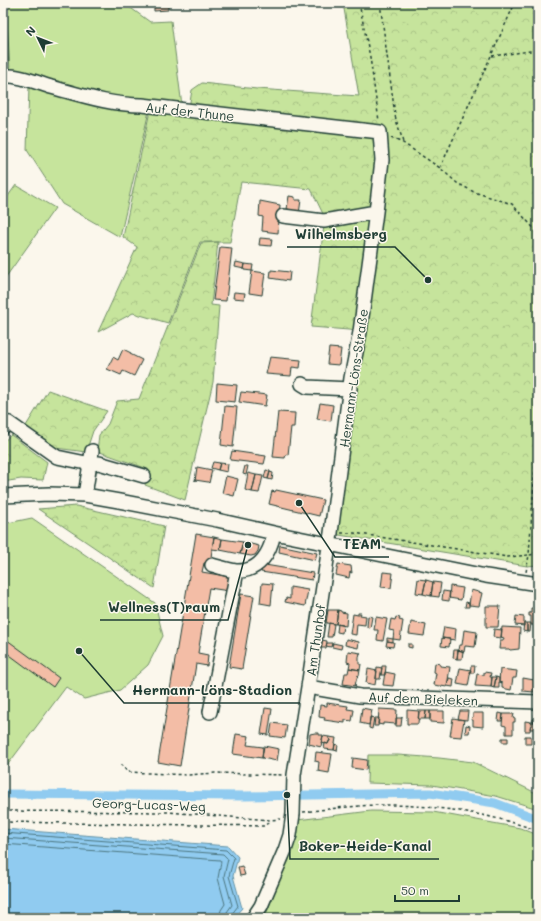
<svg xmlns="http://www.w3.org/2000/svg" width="541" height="921" font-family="Mali,sans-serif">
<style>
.green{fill:#c6e49c;stroke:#729068}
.forest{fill:url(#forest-crowns);stroke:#729068}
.water{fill:#90cbf0;stroke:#6392a5}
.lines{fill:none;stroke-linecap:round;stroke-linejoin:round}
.shore{stroke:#4c767f;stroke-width:1}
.canal{stroke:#90cbf0;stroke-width:9}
.building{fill:#f3bda6;stroke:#1f3d34}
.minor-casing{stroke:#1f3d34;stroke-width:16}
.path{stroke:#1f3d34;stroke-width:1.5;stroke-dasharray:3 3;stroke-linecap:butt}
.minor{stroke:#fbf7ec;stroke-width:13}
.labels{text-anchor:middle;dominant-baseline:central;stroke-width:3;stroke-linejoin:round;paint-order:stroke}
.street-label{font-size:13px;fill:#1f3d34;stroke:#fbf7ec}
.leader{fill:none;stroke:#1f3d34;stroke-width:1.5}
.callout-dot{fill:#1f3d34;stroke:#fbf7ec;stroke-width:1.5}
.callout-label{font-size:14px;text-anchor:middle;font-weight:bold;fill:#1f3d34;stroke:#fbf7ec;stroke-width:3;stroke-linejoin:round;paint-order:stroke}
</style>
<defs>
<pattern id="forest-crowns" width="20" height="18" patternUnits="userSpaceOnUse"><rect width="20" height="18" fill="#c6e49c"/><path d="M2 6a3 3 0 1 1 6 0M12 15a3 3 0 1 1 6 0" fill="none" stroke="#aac487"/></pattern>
</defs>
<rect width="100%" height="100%" fill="#fbf7ec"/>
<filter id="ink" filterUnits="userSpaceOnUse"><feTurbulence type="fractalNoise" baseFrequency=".025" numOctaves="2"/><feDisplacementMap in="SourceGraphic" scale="8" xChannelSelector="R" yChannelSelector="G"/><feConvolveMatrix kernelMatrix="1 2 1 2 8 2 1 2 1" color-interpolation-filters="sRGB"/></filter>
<g filter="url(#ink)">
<path class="green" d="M6,3H128V6L150,22L171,21L182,106L109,99L10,70Z
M29,86L149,111L120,237L62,204L27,150Z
M16,185L55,208L3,281V203Z
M32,518L155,603L163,636L148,665L120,690L84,699L66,687L3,771V524Z
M368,755H398L439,758L473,762L538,794V809L496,796L432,785L367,783Z
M371,811L433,812L520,828L538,835V918H263L267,912L290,851L297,820Z"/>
<path class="forest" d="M3,3H6L9,70L3,71Z
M343,3H538V565L527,566L333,534L361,331L311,327L325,218L311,189L241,182L230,242H200L168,323L133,313L98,332L137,247L123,237L150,111L188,114L192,90L202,83L257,89L359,96Z
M218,242L211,305L219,306L213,382L185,500L145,485L148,469L97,451L99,435L108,424L117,401L139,399L201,243Z
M48,390L107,411L93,431L86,452L56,448L39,438L26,426Z
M11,435L47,462L43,480L21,479L3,482V442Z
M76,506L164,526L154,588L38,509Z"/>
<path class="water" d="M3,829L228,846L238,857L233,876L242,908L233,918H3Z"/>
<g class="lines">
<path class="shore" d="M3,833L226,850L234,858L229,876L238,906L231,915L230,918
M3,838L223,854L228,859L224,876L232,905L227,912L225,918
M3,844L220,860L221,862L218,878L225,904L221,910L219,918"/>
<path class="canal" d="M3,794L245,796L430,793L495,803L538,819"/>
</g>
<path class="building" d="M141,3H149V5L141,6Z
M154,3H168V10L154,11Z
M289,196L295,197V200H301L299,214L293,213V210L287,209Z
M260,201L280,205L278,233L262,231L263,217L259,216Z
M260,238L272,239L271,246L259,245Z
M220,247L232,248L226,301L213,300Z
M236,262L245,264L244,269L235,267Z
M245,264L253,265L252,271L244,270Z
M271,270L290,272L289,281L270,278Z
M252,271L265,273L262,295L249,293Z
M234,292L245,293L244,299L233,298Z
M329,348L341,349L339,365L327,364Z
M123,349L131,353L130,354L142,360L134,376L123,371L121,375L107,369L113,357L118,360Z
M270,357L301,360L300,368L292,367L291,376L266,374Z
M217,383L237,385L235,402L216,400Z
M241,392L267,395L265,406L239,402Z
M320,403L333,405L331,421L317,419Z
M225,406L237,407L233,447L221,445Z
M278,412L295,413L294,427H291L288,455L286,454L285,458L273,457Z
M232,451L266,456L264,464L230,460Z
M213,462L220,463L218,470L211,468Z
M220,463L228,464L227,472L218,470Z
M245,466H248L246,475L243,474Z
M197,467L212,470L209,483L208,482L195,480V481Z
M266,470L270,471L268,479L264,478Z
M270,472L273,473L272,480L268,479Z
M248,473L256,475L252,492L245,490Z
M256,475L263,476L259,493L252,492Z
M226,476L238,479L234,496L222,493Z
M276,490L323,500L319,516L269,504L272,491L275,492Z
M196,534L214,537L210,564L204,563L202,572L231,577L229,591L209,588L198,653L208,655L207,666L196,664L180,766L158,762Z
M214,537L222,539L220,550L212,549Z
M222,539L243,542L240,554L220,550Z
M243,542L259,546L258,551L255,555L251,556L240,554Z
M280,545L317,553L315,560L279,552Z
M263,563L265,565L313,573L312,580L261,572Z
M338,564L351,566L352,573L350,572L349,578L336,575Z
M383,572L393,573L391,588L381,587Z
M418,579L426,580L423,594L416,593Z
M426,580L433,582L431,596L423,594Z
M433,582L441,583L439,597L431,596Z
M262,583L273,584L271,605L260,603Z
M450,586L463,588L461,600L449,598Z
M290,587L308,590L305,606L285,602L286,598L290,599Z
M471,590L482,593L479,606L469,605Z
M443,591L450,592L449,601L442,600Z
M241,594L254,596L242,669L229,667Z
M466,602L469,603V607H465Z
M486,606H500L498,627H486Z
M531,608H538V621H536V625H531V616H529V613H531Z
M328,610H338L336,624L326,623Z
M338,610L341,611V612L347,613L346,626L336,624Z
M358,613H361L360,615L366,616L365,625L357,624L356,635L350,634L353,614L358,615Z
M368,616L372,617L370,628L367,627Z
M516,616L524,617V626L515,625Z
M376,617L387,619L383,641L377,640L378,630H374Z
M396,617L400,618L399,620L403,621L400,640L393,639L394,631L389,630L391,619L395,620Z
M411,622L426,625L424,636L409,634Z
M329,623L334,624L332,637H327Z
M524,623H527V632L523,631Z
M527,623H531L530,632H527Z
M338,624L343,625L342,633L337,632Z
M444,627L456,629L455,640L442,638Z
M502,627L520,628L519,649L510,650L509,649H499L500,641H503L504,638L501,637Z
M494,629L502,630L501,638L493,637Z
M464,630L477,632L475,647L465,646L464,652L458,650L459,645H462Z
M3,637L59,678L53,687L3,650Z
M387,638L393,639V642L387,641Z
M442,638L450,639L449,647L441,646Z
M346,639L359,642L358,648L345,645Z
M322,640L327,641L326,648H321Z
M387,641L394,642L393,647L386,646Z
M327,643H332L331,647L326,646Z
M333,643L342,645L341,649L332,647Z
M408,644H412V648L408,647Z
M454,650H458L457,659L453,658Z
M458,650L463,651L462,659H457Z
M348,651L361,653H360L359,657V664H361L360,670L349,668L350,663L347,662Z
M435,663L440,664V666L450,667L447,687L434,685L436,673L434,672Z
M382,666H386L385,675H381Z
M471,666H475L474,673H470Z
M377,667L382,668L380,679H376Z
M349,668L360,670L359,676L358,675L356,681L355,686H356L343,684L345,673H348Z
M460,668L471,670L468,686L457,684Z
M368,669L377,671L375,685L366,683Z
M500,669L517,671L516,678H513L511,690L502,688V683L499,682Z
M385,672L395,674L393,686L383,685Z
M484,672L491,673L490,677H492L491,687L475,686L477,674L484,675Z
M492,677H496L494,688L491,687Z
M496,677L499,678V688H494Z
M449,678L454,679L453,687L447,686Z
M523,678L534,680V692L523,691Z
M327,703L348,706L347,709L354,710L352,721L345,720V723L324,720L325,718L319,717L320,705L327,706Z
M265,708L272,709L268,735L261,734Z
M362,708L372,710L369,725L360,723Z
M379,709L397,710L396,724L383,723V725L378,724Z
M407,710L419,711L418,724H407Z
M419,711H426L425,719H418Z
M426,711H430V719H425Z
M430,711H444V723L430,722Z
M460,711H468L467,720L458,719Z
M473,713H483V727L473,726V720H471L472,717H473Z
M499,713L503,714L502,721H498Z
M503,714H514L513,718L515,719V722H513V734H506V726L502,725Z
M535,714H538V734H535L536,725L535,722H533V719H535Z
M370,717L374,718L372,729L369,728Z
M402,717L401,726H396V718H402Z
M375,718H379L378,726H374Z
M453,718L464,720L461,737L450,736Z
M525,721L531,722L530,731H525Z
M531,722H535L536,729H530Z
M272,723L287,725L285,738L270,736Z
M466,725L470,726L469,733H465Z
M315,733H319V735H323L321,747L309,744L310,734Z
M236,734L249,736L247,745L263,747L262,758L233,754Z
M323,736L329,737V739L330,740L328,744L321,743Z
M525,736H531V744H525Z
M329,737L336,738L334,750L324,749L325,743L328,744L329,741H330Z
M502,738H508V742H502Z
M335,744L338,745L337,751L334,750Z
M264,746L279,749L277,761L262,758Z
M316,752L332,754L329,773L318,771L319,762L315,761Z
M353,758L367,760L366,770L352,768Z
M242,866L245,875L240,876L238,867Z"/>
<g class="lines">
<defs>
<path id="minor" d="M3,76C16,74 38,83 51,87C81,95 110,105 142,105L380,132L382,160L376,212L360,332L351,378L331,533L308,687L294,775L293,814L290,835L285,850L261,906L253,918
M283,216L324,221L376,212
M302,384L307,387L350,389
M3,428L9,423L57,457L91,464L99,463L144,476
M85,495L92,451
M3,496L49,494L85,495L119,501L217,520L274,533L486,576L538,584
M212,565C220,567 228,570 236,571C259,572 270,553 274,533
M308,687L360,696L538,702
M210,712L237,571"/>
</defs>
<use href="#minor" class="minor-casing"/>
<path class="path" d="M359,3L370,57L379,121
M380,3L395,115C397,125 401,133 403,143
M492,56L538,50
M391,138L403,143L440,168L457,183L474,192L512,204L538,233
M440,168L515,3
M538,424L529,555L538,554
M341,533H354L508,557L529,555L526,572
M120,764L128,772L188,775L215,773L284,775
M3,811L168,812L270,820L281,819
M303,812C328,809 352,806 376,805C427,804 491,813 538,831
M3,822L265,826L270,820"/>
<use href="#minor" class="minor"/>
</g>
</g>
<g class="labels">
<g class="street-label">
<text transform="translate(190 111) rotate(6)">Auf der Thune</text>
<text transform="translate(353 378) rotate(-82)">Hermann-Löns-Straße</text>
<text transform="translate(315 640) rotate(-82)">Am Thunhof</text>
<text transform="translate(423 698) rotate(2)">Auf dem Bieleken</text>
<text transform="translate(149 804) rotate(2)">Georg-Lucas-Weg</text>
</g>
</g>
<path class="leader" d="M428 280L395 247H287M299 503L335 557H389M248 545L228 620H100M79 651L124 703H300M287 795L290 859H439"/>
<g class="callout-dot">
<circle cx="428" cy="280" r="4"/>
<circle cx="299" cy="503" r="4"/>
<circle cx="248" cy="545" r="4"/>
<circle cx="79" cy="651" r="4"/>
<circle cx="287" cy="795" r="4"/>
</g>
<g class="callout-label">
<text x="341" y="239">Wilhelmsberg</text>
<text x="362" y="549">TEAM</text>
<text x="164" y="612">Wellness(T)raum</text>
<text x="212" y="695">Hermann-Löns-Stadion</text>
<text x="365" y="851">Boker-Heide-Kanal</text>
</g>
<rect width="541" height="921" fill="none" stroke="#fbf7ec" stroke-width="16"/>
<rect x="8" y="8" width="525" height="905" fill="none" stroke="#1f3d34" stroke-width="1.5" filter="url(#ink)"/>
<g transform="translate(38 38) rotate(313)" stroke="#fbf7ec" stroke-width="3" paint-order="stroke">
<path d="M0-3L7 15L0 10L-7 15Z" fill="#1f3d34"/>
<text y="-6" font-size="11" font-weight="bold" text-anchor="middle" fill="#1f3d34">N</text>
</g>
<path d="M395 895v6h64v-6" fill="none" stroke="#1f3d34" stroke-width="2"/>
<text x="401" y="895" font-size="12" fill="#1f3d34" stroke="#fbf7ec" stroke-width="3" paint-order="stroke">50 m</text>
</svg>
